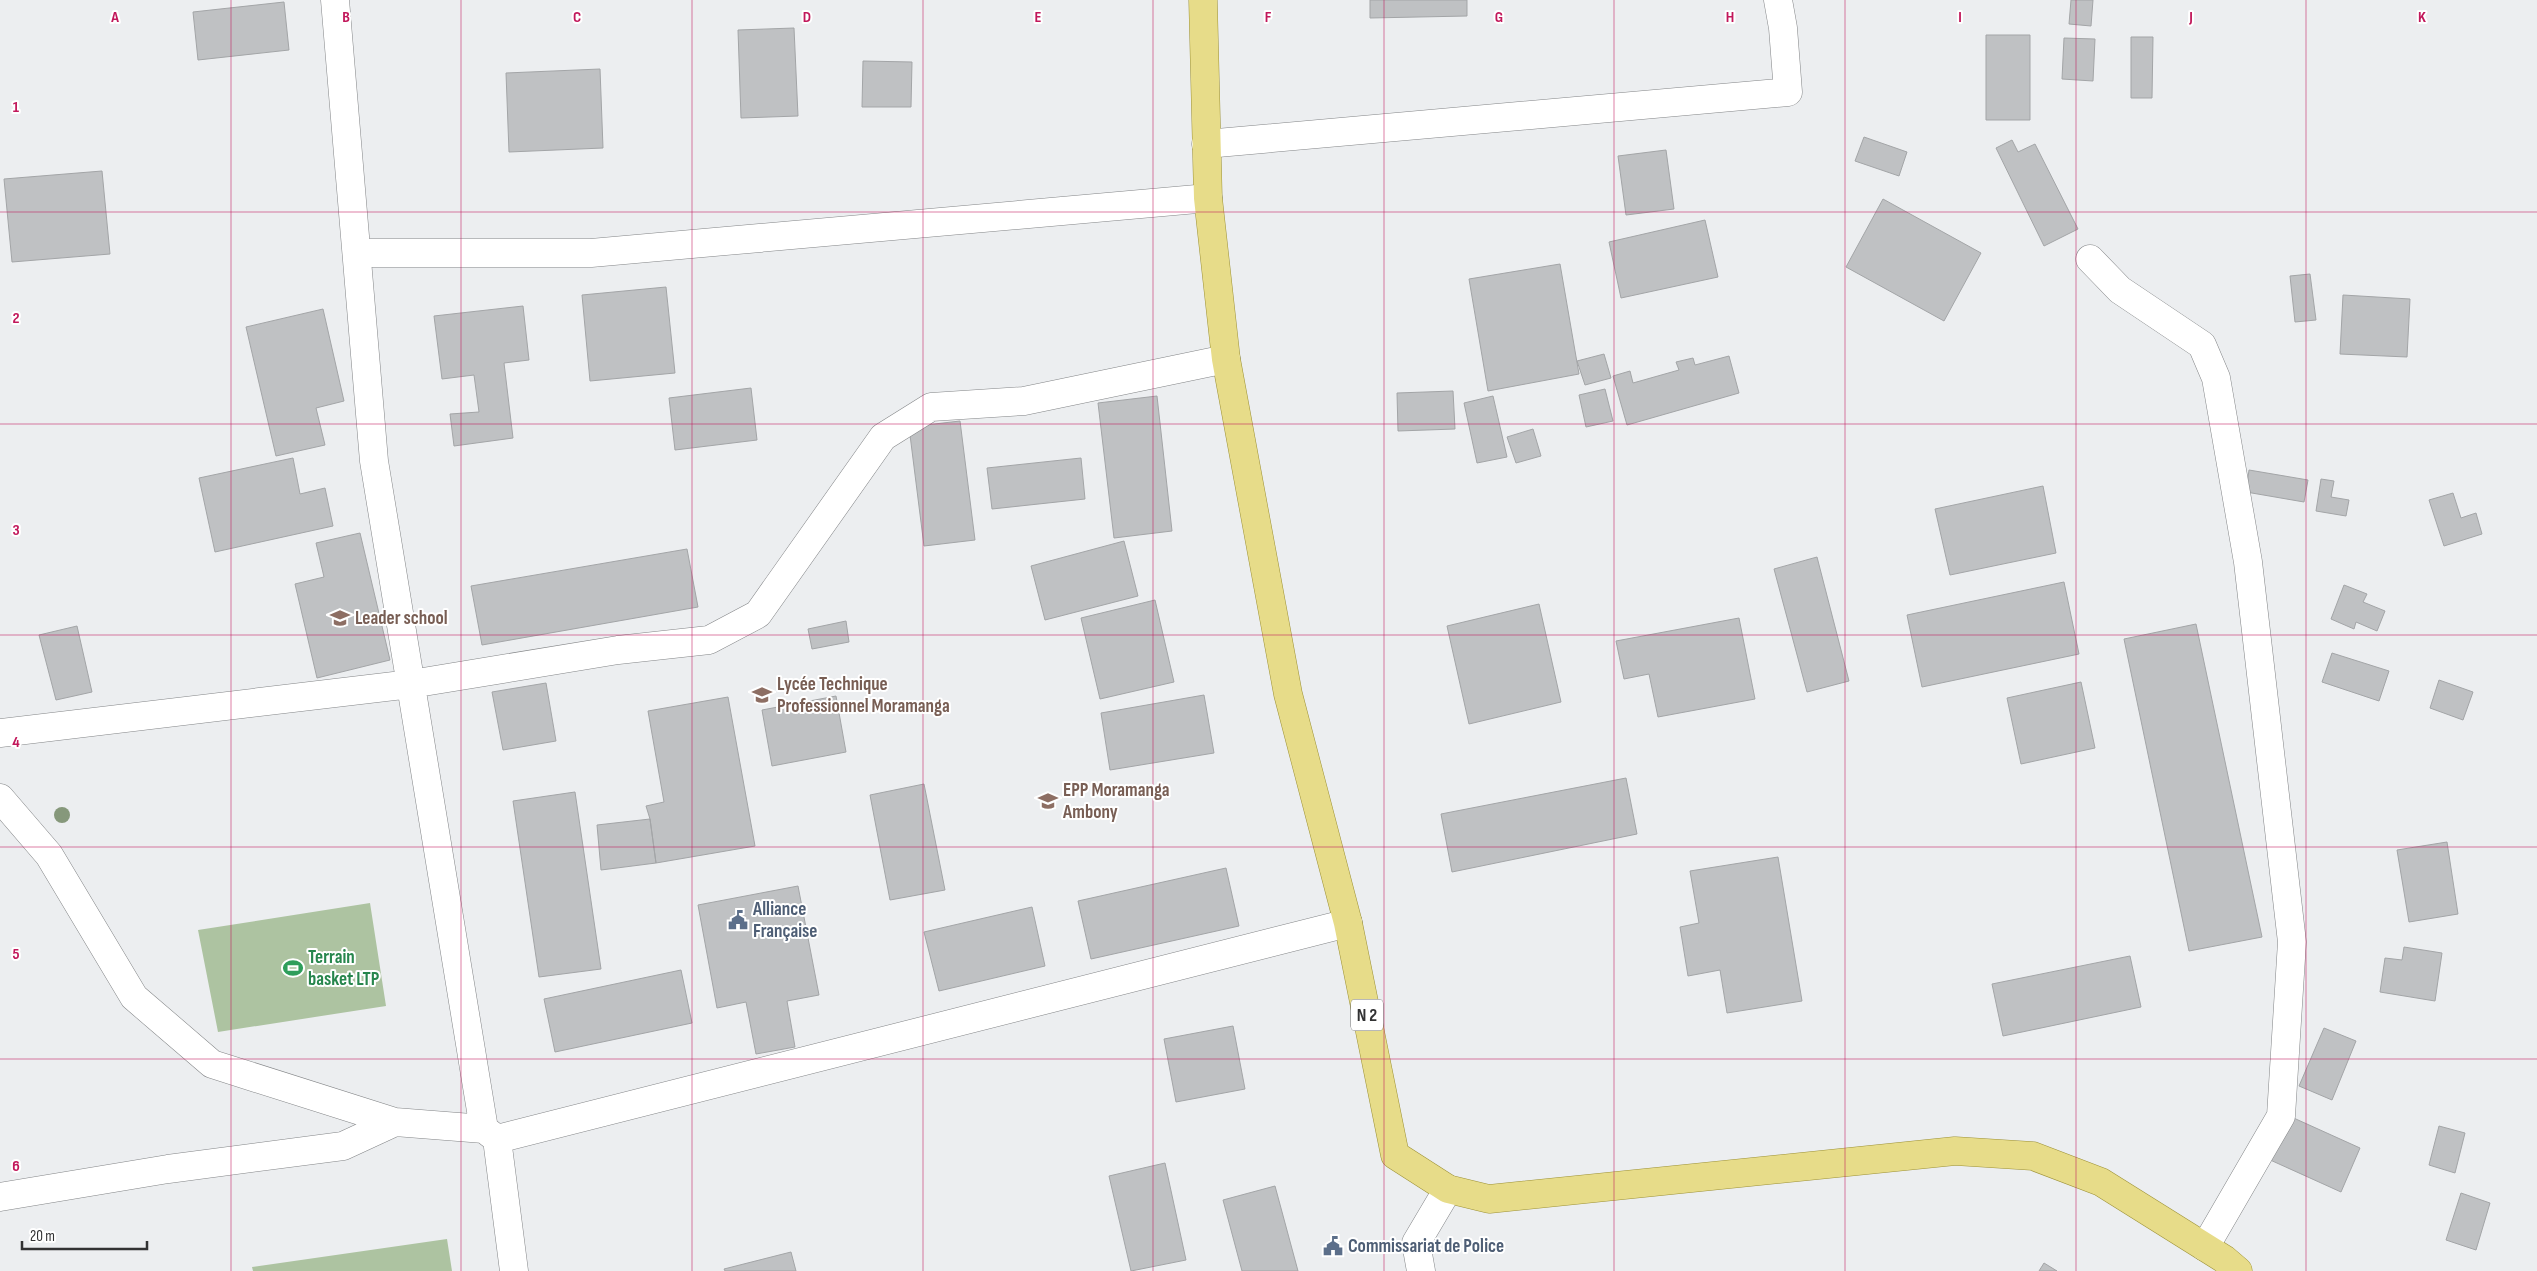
<svg xmlns="http://www.w3.org/2000/svg" width="2537" height="1271" font-family="'Sofia Sans Condensed',sans-serif">
<style>
.green{fill:#adc3a1}
.building{fill:#bfc1c3;stroke:#a3a5a7}
.lines{fill:none;stroke-linecap:round;stroke-linejoin:round}
.minor-casing{stroke:#838587;stroke-width:29}
.major-casing{stroke:#9d9238;stroke-width:29}
.minor{stroke:#fff;stroke-width:28}
.major{stroke:#e7dc89;stroke-width:28}
.tree{fill:#86987b}
.grid{fill:none;stroke:#c2185b;stroke-width:1;stroke-opacity:0.55}
.labels{text-anchor:middle;dominant-baseline:central;stroke-width:4;stroke-linejoin:round;paint-order:stroke}
.shield{fill:#fff;stroke:#707070;stroke-width:1}
.shield-label{font-size:18px;font-weight:bold;fill:#323233}
.education-label{font-size:19px;font-weight:bold;fill:#785e54;stroke:#fff;text-anchor:start}
.service-label{font-size:19px;font-weight:bold;fill:#4e5e75;stroke:#fff;text-anchor:start}
.leisure-label{font-size:19px;font-weight:bold;fill:#27864d;stroke:#fff;text-anchor:start}
.grid-label{font-size:16px;text-anchor:middle;font-weight:bold;fill:#c2185b;stroke:#fff;stroke-width:4;stroke-linejoin:round;paint-order:stroke}
</style>
<rect width="100%" height="100%" fill="#eceef0"/>
<path class="green" d="M370,903L386,1006L218,1032L198,930Z
M447,1239L452,1271H253L252,1267Z"/>
<path class="building" d="M1370,0H1467V16L1370,18Z
M2071,0H2093L2091,26L2069,24Z
M284,2L289,50L198,60L193,12Z
M794,28L798,116L741,118L738,30Z
M1986,35H2030V120H1986Z
M2131,37H2153L2152,98H2131Z
M2064,38L2095,39L2093,81L2062,79Z
M863,61L912,62L911,107H862Z
M600,69L603,148L509,152L506,73Z
M1864,137L1907,152L1899,176L1855,161Z
M2012,140L2018,152L2035,144L2078,229L2044,246L1996,148Z
M1666,150L1674,209L1626,215L1618,156Z
M102,171L110,254L12,262L4,179Z
M1883,199L1981,253L1944,321L1846,267Z
M1705,220L1718,277L1621,298L1609,242Z
M1560,264L1579,374L1488,391L1469,279Z
M2310,274L2316,320L2295,322L2290,276Z
M666,287L675,373L590,381L582,295Z
M2343,295L2410,299L2407,357L2340,354Z
M523,306L529,360L504,363L513,438L454,446L450,414L479,412L474,375L442,379L434,316Z
M323,309L344,401L316,408L325,445L276,456L246,327Z
M1604,354L1611,378L1585,385L1577,361Z
M1729,356L1739,393L1627,425L1613,376L1630,371L1633,383L1679,370L1676,362L1693,358L1695,365Z
M751,388L757,440L675,450L669,398Z
M1605,389L1613,421L1586,427L1579,395Z
M1453,391L1455,429L1398,431L1397,393Z
M1157,396L1172,531L1114,538L1098,403Z
M1493,396L1507,457L1477,463L1464,403Z
M960,421L975,540L924,546L909,427Z
M1533,429L1541,456L1516,463L1507,437Z
M293,458L300,494L325,488L333,526L215,552L199,478Z
M1081,458L1085,499L992,509L987,468Z
M2249,470L2308,480L2304,502L2246,492Z
M2321,479L2334,481L2331,497L2349,500L2346,516L2316,511Z
M2043,486L2056,553L1950,575L1935,509Z
M2453,493L2461,518L2476,513L2482,534L2444,546L2429,500Z
M360,533L390,660L317,678L295,584L324,577L316,543Z
M1124,541L1138,596L1045,620L1031,566Z
M687,549L698,607L482,645L471,586Z
M1817,557L1849,681L1807,692L1774,569Z
M2064,582L2079,654L1922,687L1907,615Z
M2344,585L2367,594L2363,602L2385,611L2377,631L2356,622L2354,629L2331,619Z
M1155,600L1174,682L1100,699L1081,618Z
M1539,604L1561,702L1469,724L1447,626Z
M1739,618L1755,699L1658,717L1649,674L1624,679L1616,641Z
M846,621L849,642L812,649L808,629Z
M2196,624L2262,937L2189,951L2124,639Z
M77,626L92,692L56,700L39,635Z
M2332,653L2389,671L2379,701L2322,682Z
M2439,680L2473,692L2463,720L2430,708Z
M2081,682L2095,748L2021,764L2007,698Z
M546,683L556,741L503,750L492,692Z
M1204,695L1214,753L1110,770L1101,713Z
M836,696L846,752L772,766L762,710Z
M728,697L755,846L656,863L650,819L646,806L664,802L648,711Z
M1626,778L1637,834L1452,872L1441,814Z
M924,784L945,890L890,900L870,795Z
M575,792L601,969L539,977L513,801Z
M650,819L656,863L601,870L597,825Z
M2447,842L2458,914L2409,922L2397,850Z
M1778,857L1802,1001L1727,1013L1720,970L1688,976L1680,927L1699,923L1690,871Z
M1226,868L1239,926L1091,959L1078,901Z
M798,886L819,995L787,1001L795,1047L756,1054L746,1002L717,1008L698,905Z
M1032,907L1045,966L939,991L924,932Z
M2404,947L2442,953L2435,1001L2380,992L2385,958L2402,960Z
M2130,956L2141,1007L2003,1036L1992,984Z
M681,970L692,1023L555,1052L544,999Z
M1233,1026L1245,1089L1176,1102L1164,1039Z
M2324,1028L2356,1041L2332,1100L2299,1086Z
M2287,1115L2360,1148L2341,1192L2268,1159Z
M2439,1126L2465,1133L2455,1173L2429,1165Z
M1165,1163L1186,1260L1131,1271L1109,1176Z
M1275,1186L1298,1271H1242L1223,1200Z
M2461,1193L2490,1203L2476,1250L2446,1240Z
M791,1252L796,1271H725L724,1269Z
M2044,1263L2057,1271H2039Z"/>
<g class="lines">
<defs>
<path id="minor" d="M335,0L374,461L484,1129L497,1139L514,1271
M1206,144L1788,92L1783,28L1778,0
M357,253H591L1208,198
M2090,259L2120,290L2202,345L2216,378L2248,562L2292,942L2281,1116L2205,1247
M0,733L411,684L618,650L709,640L758,614L883,437L931,407L1024,401L1226,359
M0,798L49,855L134,997L212,1064L395,1122L484,1129
M497,1139L1348,923
M0,1197L168,1169L343,1146L395,1122
M1421,1271L1416,1243L1448,1189"/>
<path id="major" d="M1203,0L1208,198L1226,359L1288,694L1348,923L1395,1155L1448,1189L1489,1199L1955,1151L2033,1156L2101,1182L2224,1259L2238,1271"/>
</defs>
<use href="#minor" class="minor-casing"/>
<use href="#major" class="major-casing"/>
<use href="#minor" class="minor"/>
<use href="#major" class="major"/>
</g>
<circle class="tree" cx="62" cy="815" r="8"/>
<path class="grid" d="M231,0V1271M461,0V1271M692,0V1271M923,0V1271M1153,0V1271M1384,0V1271M1614,0V1271M1845,0V1271M2076,0V1271M2306,0V1271M0,212H2537M0,424H2537M0,635H2537M0,847H2537M0,1059H2537"/>
<defs>
<symbol id="school-bare" viewBox="-9 -9 18 18"><path d="M0-5L7-2L0 1L-7-2ZM-4 1L0 2.5L4 1V4Q0 6-4 4Z" fill="#8d6e63" stroke="#fff" stroke-width="2.5" paint-order="stroke"/></symbol>
<symbol id="civic-bare" viewBox="-9 -9 18 18"><path d="M-.6-6.5H3V-4.5H.6V-3L4-1V1h2V6H-6V1h2V-1L-.6-3ZM-1.2 2.5V6h2.4V2.5Z" fill="#5c6f8a" stroke="#fff" stroke-width="2.5" paint-order="stroke"/></symbol>
<symbol id="stadium-bare" viewBox="-9 -9 18 18"><path d="M0-5a6.5 5 0 1 0 0 10a6.5 5 0 1 0 0-10ZM-3.5-1.8h7v3.6h-7Z" fill="#2e9e5b" stroke="#fff" stroke-width="2.5" paint-order="stroke"/></symbol>
</defs>
<g fill-rule="evenodd">
<use href="#school-bare" x="326" y="604" width="28" height="28"/>
<use href="#school-bare" x="748" y="681" width="28" height="28"/>
<use href="#school-bare" x="1034" y="787" width="28" height="28"/>
<use href="#civic-bare" x="724" y="906" width="28" height="28"/>
<use href="#stadium-bare" x="279" y="954" width="28" height="28"/>
<use href="#civic-bare" x="1319" y="1232" width="28" height="28"/>
</g>
<g class="labels">
<rect class="shield" x="1351" y="999.5" width="32" height="31" rx="4"/>
<g class="shield-label">
<text x="1367" y="1015">N 2</text>
</g>
<g class="education-label">
<text x="355" y="618">Leader school</text>
<text x="777" y="684">Lycée Technique<tspan x="777" dy="22">Professionnel Moramanga</tspan></text>
<text x="1063" y="790">EPP Moramanga<tspan x="1063" dy="22">Ambony</tspan></text>
</g>
<g class="service-label">
<text x="753" y="909">Alliance<tspan x="753" dy="22">Française</tspan></text>
<text x="1348" y="1246">Commissariat de Police</text>
</g>
<g class="leisure-label">
<text x="308" y="957">Terrain<tspan x="308" dy="22">basket LTP</tspan></text>
</g>
</g>
<g class="grid-label">
<text x="115" y="22">A</text>
<text x="346" y="22">B</text>
<text x="577" y="22">C</text>
<text x="807" y="22">D</text>
<text x="1038" y="22">E</text>
<text x="1268" y="22">F</text>
<text x="1499" y="22">G</text>
<text x="1730" y="22">H</text>
<text x="1960" y="22">I</text>
<text x="2191" y="22">J</text>
<text x="2422" y="22">K</text>
<text x="16" y="112">1</text>
<text x="16" y="323">2</text>
<text x="16" y="535">3</text>
<text x="16" y="747">4</text>
<text x="16" y="959">5</text>
<text x="16" y="1171">6</text>
</g>
<path d="M22 1241v8h125v-8" fill="none" stroke="#323233" stroke-width="2.5"/>
<text x="30" y="1241" font-size="15" fill="#323233" stroke="#ffffff" stroke-width="4" paint-order="stroke">20 m</text>
</svg>
